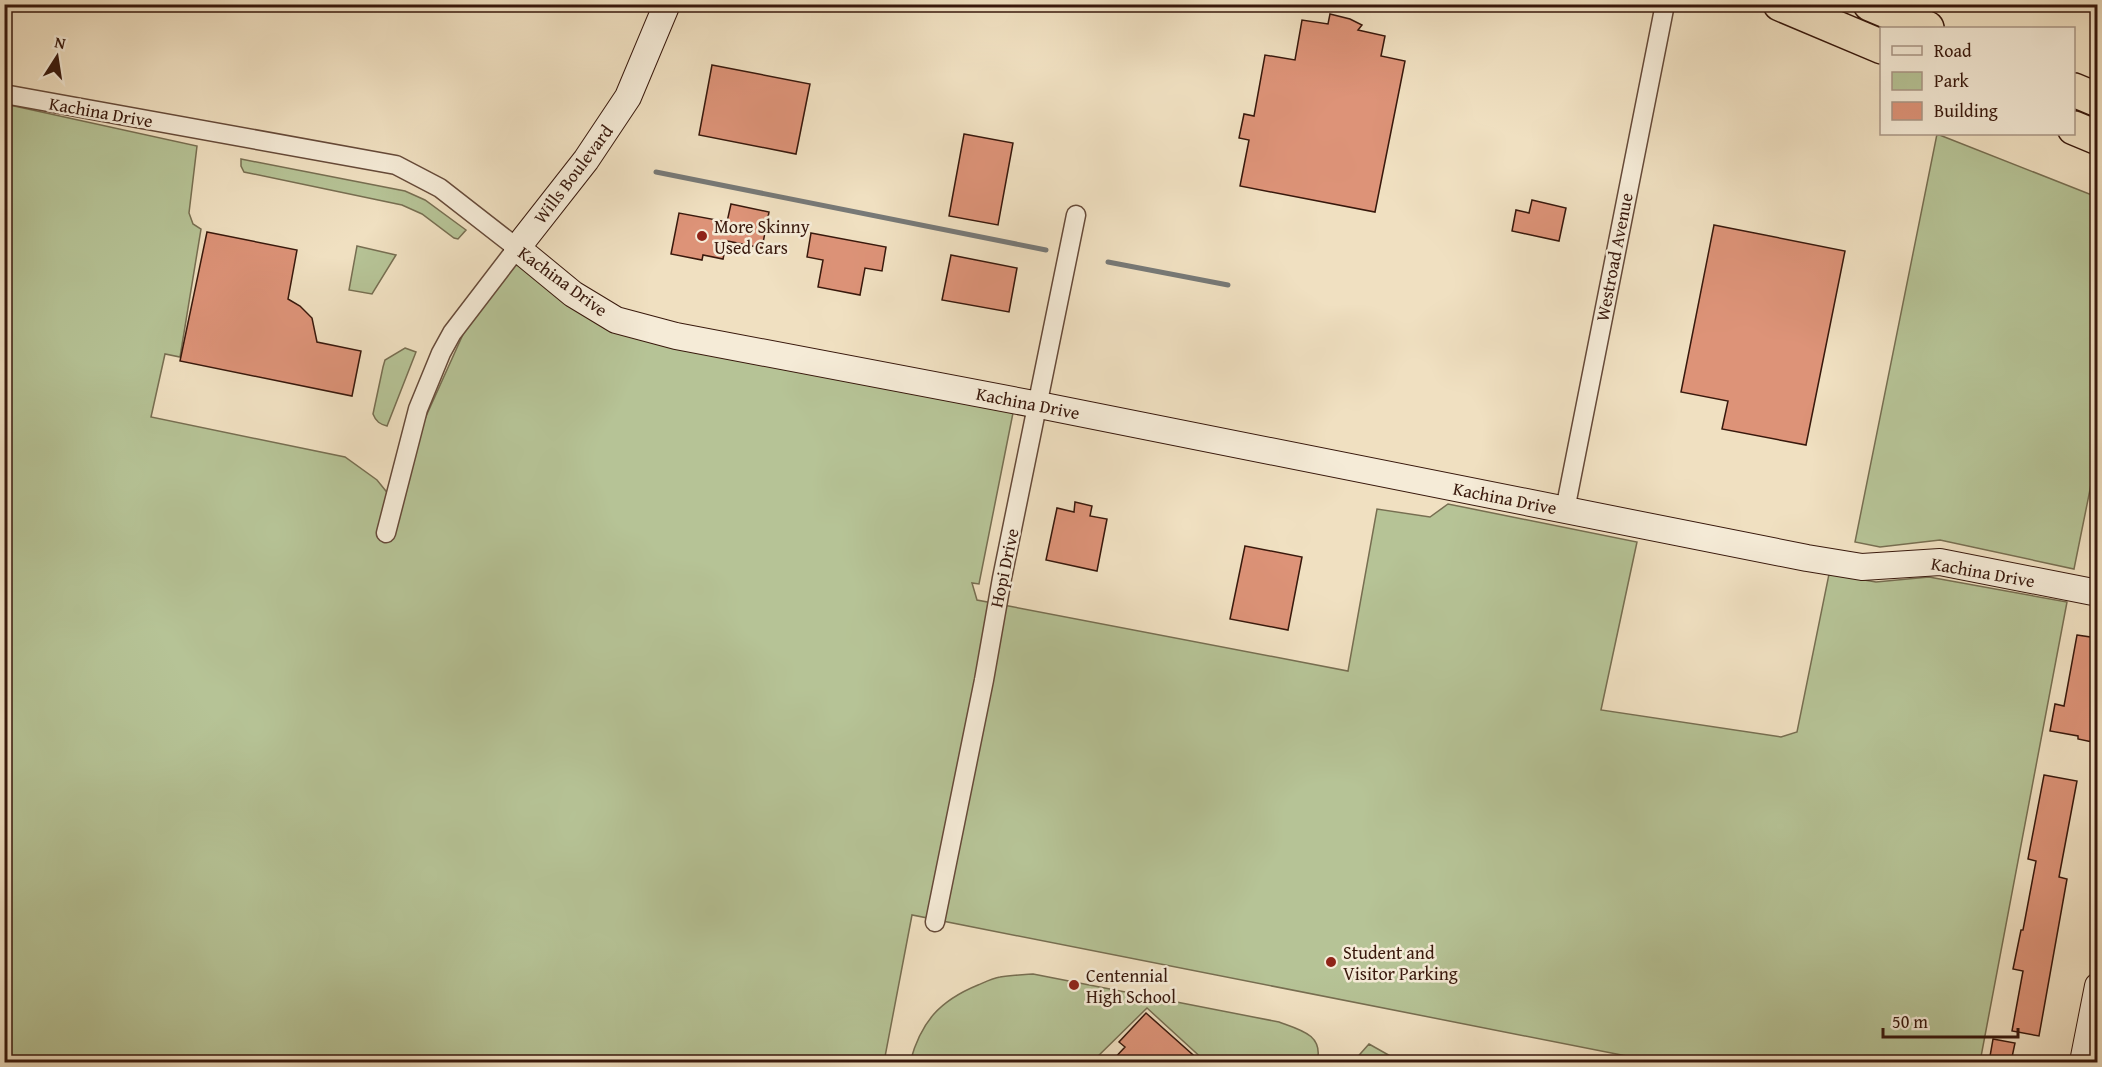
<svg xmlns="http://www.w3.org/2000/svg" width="2102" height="1067" font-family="'Gentium Book Plus',serif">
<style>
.green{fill:#b6c396;stroke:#776e51;stroke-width:1.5}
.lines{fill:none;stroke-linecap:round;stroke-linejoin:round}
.stream{stroke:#777977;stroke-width:5}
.building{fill:#dd9378;stroke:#38180c;stroke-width:1.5}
.street-casing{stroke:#664a39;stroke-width:21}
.secondary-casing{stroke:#38180c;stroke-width:28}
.highway-casing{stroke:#38180c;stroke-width:36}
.street{stroke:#f5ebd7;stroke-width:18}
.secondary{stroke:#f5ebd7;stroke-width:26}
.highway{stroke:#f0e0c1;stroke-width:33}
.poi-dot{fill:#8f2418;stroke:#f5ebd7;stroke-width:2}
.labels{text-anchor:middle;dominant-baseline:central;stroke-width:5;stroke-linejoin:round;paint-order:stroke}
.street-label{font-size:18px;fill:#38180c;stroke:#f5ebd7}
.poi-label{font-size:18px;fill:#38180c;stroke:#f5ebd7;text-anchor:start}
</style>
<rect width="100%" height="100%" fill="#f0e0c1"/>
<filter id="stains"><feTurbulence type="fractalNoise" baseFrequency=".00333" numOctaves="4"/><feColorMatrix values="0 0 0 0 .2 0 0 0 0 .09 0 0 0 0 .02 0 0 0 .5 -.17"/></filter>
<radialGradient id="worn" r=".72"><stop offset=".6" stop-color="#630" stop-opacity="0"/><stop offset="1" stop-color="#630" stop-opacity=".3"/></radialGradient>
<path class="green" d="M5,104L197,146L189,213L193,224L201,229L180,357L165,354L151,417L345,457L377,480L390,496L474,310L517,258L588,304L1013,413L979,584L972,583L977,600L1348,671L1377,509L1430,517L1448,504L1637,542L1601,710L1781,737L1797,732L1829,574L1876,582L1929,577L2067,602L1980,1062H1657L912,915L884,1062H5Z
M1937,134L2097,197V455L2074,569L1940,540L1880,547L1855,542Z
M241,159L405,191L425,200L466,230L458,239L454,238L422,214L402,205L244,172L241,166Z
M357,246L396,255L372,294L349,290Z
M405,348L416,352L387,426C380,424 376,422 373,414L383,367L385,360Z
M1033,974L1279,1022C1301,1030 1324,1035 1317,1062H1206L1147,1008L1092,1062H910C921,1022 939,1001 978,985C985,982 993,978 1000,977C1011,975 1022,975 1033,974Z
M1369,1044L1401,1062H1353Z"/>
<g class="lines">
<path class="stream" d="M656,172L1046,250
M1108,262L1228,285"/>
</g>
<path class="building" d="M1330,14L1350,19L1362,25L1358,30L1385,36L1381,56L1405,61L1375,212L1240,186L1249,140L1239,138L1244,114L1254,116L1265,55L1295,60L1302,20L1328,24Z
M712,65L810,84L796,154L699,135Z
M964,134L1013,143L998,225L949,216Z
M1532,200L1566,208L1559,241L1512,231L1516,210L1529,213Z
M731,204L769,212L762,248L727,241L723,259L703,255L702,260L671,254L679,213L727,222Z
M1714,225L1845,251L1806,445L1722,429L1728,401L1681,392Z
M207,232L297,250L288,299L300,306L312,318L317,342L361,351L352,396L180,361Z
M811,233L886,247L882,271L865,268L860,295L818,287L823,260L807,257Z
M951,255L1017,268L1009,312L942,300Z
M1075,502L1092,506L1090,516L1107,519L1097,571L1046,560L1057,508L1074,512Z
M1245,546L1302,557L1288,630L1230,619Z
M2077,635L2097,638V743L2078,739V736L2050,731L2055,704L2064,706Z
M2044,775L2077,781L2059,877L2067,879L2039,1036L2012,1031L2023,971L2013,969L2021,930H2023L2036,861L2028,859Z
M1146,1013L1201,1062H1111L1125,1047L1119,1042Z
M1993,1039L2015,1043L2011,1062H1989Z"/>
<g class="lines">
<defs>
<path id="street" d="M4,94L396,165L440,188L517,248L452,333L441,353L418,409L386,533
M1565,510L1665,4
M935,922L984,680L1002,578L1076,215"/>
<path id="secondary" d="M667,4L628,97L586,160L517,248L573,294L616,320L676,336L1039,405L1807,558L1862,567L1940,562L2098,593
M2083,1062L2098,986"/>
<path id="highway" d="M1780,4L1882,47
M1870,4L1927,28
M2074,90L2098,100
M2074,128L2098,138"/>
</defs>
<use href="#street" class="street-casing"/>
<use href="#secondary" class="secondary-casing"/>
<use href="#highway" class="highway-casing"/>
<use href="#street" class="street"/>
<use href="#secondary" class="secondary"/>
<use href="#highway" class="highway"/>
</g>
<g class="poi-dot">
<circle cx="702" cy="236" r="6"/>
<circle cx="1331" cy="962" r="6"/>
<circle cx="1074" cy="985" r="6"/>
</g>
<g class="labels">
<g class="street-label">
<text transform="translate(101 112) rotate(10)">Kachina Drive</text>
<text transform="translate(573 174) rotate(-53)">Wills Boulevard</text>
<text transform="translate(1614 257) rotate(-79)">Westroad Avenue</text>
<text transform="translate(563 281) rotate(36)">Kachina Drive</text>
<text transform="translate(1028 403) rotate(11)">Kachina Drive</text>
<text transform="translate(1505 498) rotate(11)">Kachina Drive</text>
<text transform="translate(1004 568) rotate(-78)">Hopi Drive</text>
<text transform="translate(1983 572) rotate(10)">Kachina Drive</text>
</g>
<g class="poi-label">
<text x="714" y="226">More Skinny<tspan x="714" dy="21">Used Cars</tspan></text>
<text x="1343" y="952">Student and<tspan x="1343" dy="21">Visitor Parking</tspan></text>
<text x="1086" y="975">Centennial<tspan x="1086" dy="21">High School</tspan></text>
</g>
</g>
<rect width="2102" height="1067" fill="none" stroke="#f0e0c1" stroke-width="24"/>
<rect x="6" y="6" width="2090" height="1055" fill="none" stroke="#38180c" stroke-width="3"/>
<rect x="12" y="12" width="2078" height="1043" fill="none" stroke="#38180c" stroke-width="1.5"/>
<rect x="1880" y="27" width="195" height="108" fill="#f5ebd7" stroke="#a99786" stroke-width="1.5"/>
<rect x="1892" y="46" width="30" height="9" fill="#f5ebd7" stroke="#a99786" stroke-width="1.5"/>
<text x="1934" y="57" font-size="18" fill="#38180c">Road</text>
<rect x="1892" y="72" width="30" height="18" fill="#b6c396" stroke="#a99786" stroke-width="1.5"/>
<text x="1934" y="87" font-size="18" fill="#38180c">Park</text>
<rect x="1892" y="102" width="30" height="18" fill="#dd9378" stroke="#a99786" stroke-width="1.5"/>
<text x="1934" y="117" font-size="18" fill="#38180c">Building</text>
<g transform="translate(57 57) rotate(12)" stroke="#f5ebd7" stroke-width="4.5" paint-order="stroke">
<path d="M0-4.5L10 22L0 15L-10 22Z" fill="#38180c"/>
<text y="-9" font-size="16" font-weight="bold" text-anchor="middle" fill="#38180c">N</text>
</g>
<path d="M1883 1028v9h135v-9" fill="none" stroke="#38180c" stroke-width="3"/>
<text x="1892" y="1028" font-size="18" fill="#38180c" stroke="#f5ebd7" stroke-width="4.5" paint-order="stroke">50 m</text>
<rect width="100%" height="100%" filter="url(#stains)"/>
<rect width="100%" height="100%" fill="url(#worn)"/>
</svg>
